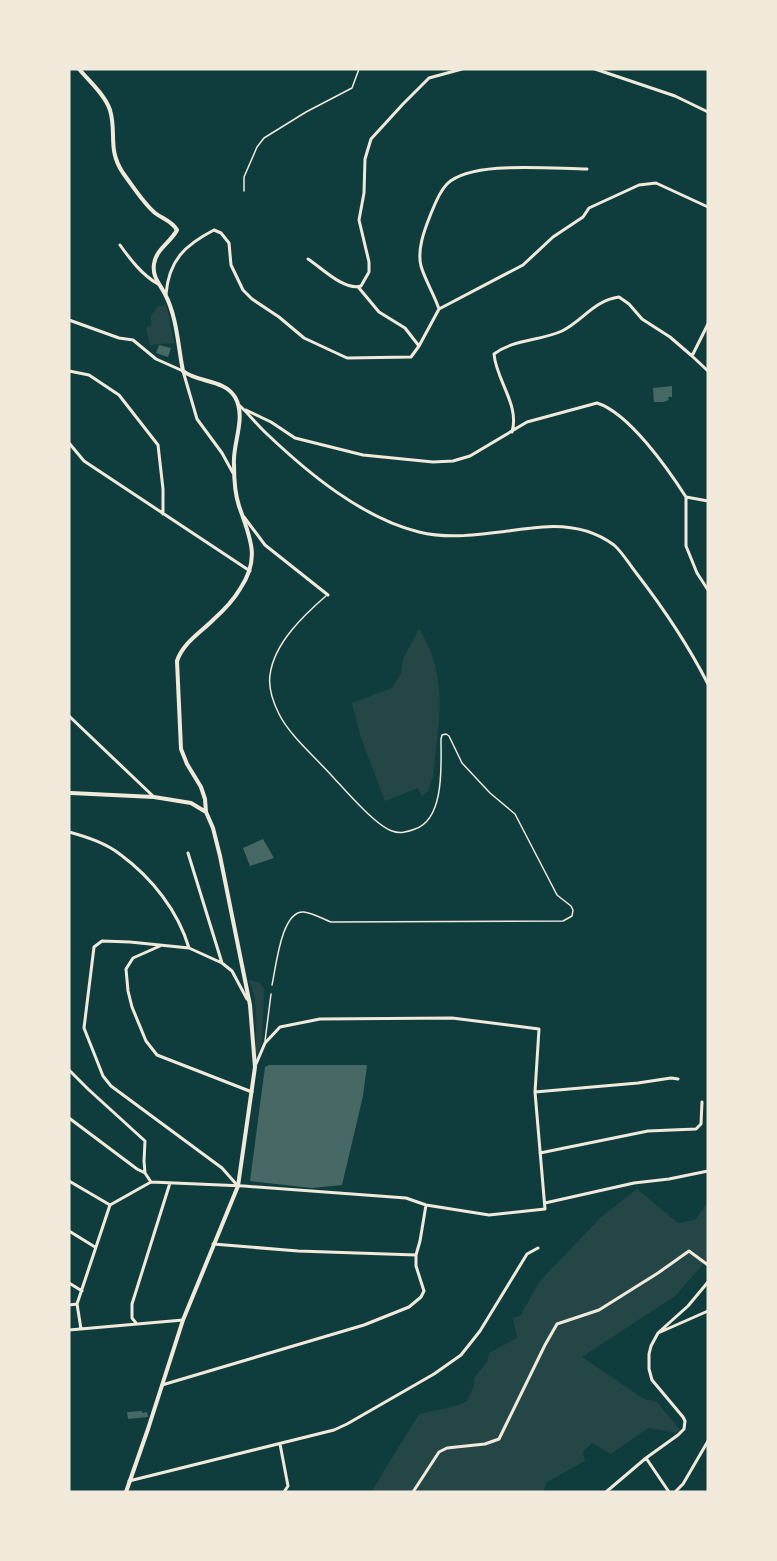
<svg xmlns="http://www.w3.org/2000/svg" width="777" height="1561" font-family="Barlow,sans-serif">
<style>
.green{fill:#244646}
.building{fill:#486865}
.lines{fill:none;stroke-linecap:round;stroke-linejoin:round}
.path{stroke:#f1e9da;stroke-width:1.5}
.service{stroke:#f1e9da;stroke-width:1.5}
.minor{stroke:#f1e9da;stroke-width:3}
.tertiary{stroke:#f1e9da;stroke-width:4}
</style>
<rect width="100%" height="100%" fill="#0f3d3e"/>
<path class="green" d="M166,305C170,317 171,329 174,343L150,345L146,328L151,325V316L158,306Z
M419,629C450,677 438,723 433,777L428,791L422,797L418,788L385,801L361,738L352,703L392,688L401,674L403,659Z
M251,980L260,983L264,989L262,1042L256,1056C255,1032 260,1003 249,981Z
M637,1189L678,1223L695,1220L708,1202V1257L700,1268L675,1296L582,1357L644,1399L657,1402L680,1430L677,1433L648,1428L611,1454L592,1443L583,1452L585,1461L547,1482L543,1492H371L419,1414L459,1405L467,1401L474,1386V1378L487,1362L489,1353L517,1338L513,1318L520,1316L540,1281L601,1217Z"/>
<path class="building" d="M159,345L171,348L168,357L156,353Z
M672,386V397H668L669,400L663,402H654L653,388Z
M263,839L274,858L250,866L243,848Z
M269,1065H367L363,1096L342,1185L312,1188L250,1181L265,1067Z
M142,1411V1413L147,1412L148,1417L128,1419L127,1412Z"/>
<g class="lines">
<path class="path" d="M244,191V177L257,147L264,138L306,112L352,88L359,69"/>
<path class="service" d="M272,985C276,968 281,910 304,912C313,913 323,919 331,922L563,921L572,916L573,910L571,906L557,895L515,814L490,793L462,763L449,736L446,734L442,735L441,739C441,764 445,819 415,829C407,832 400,834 392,831C376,826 345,790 332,776C316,758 290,736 279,714C273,702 268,689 270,675C274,643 304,615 327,595
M265,1041L271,994"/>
<path class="minor" d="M595,69L675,96L708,112
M120,245C130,259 142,275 158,284
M308,259C322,268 344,291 361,286L369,272V262L359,220L364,193L365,159L371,139L403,104L429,78L462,69
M359,288L379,312L405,328L419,346
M166,294C169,260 185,245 214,230L221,233L229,243L231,265L243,290L252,299L279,317L304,338L347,358L411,357L419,346L439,309L523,265L553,237L583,217L589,208L639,185L656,183L708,207
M439,309C434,294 425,280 421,266C417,250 424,231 430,216C434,206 439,192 447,184C471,160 553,169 587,169
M69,320L119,338L133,340L156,359L183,371L197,419L222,453L233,473
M708,324L692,356L708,371
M69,371L89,375L119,395L158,445L163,489V514
M239,405C249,414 257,425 267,434C308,473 362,518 419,532C454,541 496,532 532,528C561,524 590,527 614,545C623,553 629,564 637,574C664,609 688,645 708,684
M246,410L271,422L295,438L363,455L433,462L453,461L470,456L527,422L597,403C629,413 668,469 686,497
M512,432C520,405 496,380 494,354C514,339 540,341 562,331C582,321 595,300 619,297L629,304L642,319L670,337L692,356
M69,443L84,461L250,571
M686,497V546L697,573L708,590
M686,497L708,501
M244,517L265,545L328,595
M69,716L154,797
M69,832C87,837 106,843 121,855C152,878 178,911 189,948
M188,853L222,963
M160,946L133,958L126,969L128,991L132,1007L146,1041L157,1055L252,1092
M69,1070L88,1089L145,1141L144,1161L145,1173
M535,1092L638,1083L671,1078L678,1079
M69,1118L137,1169L145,1173L151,1182
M540,1153L648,1131L696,1129L701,1124L702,1102
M69,1181L110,1205
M237,1185L222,1168L111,1086L103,1076L84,1028L94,947L102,941L130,942L189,948L222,963L232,971L247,999
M545,1203L634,1183L669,1179L708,1171
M69,1231L95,1247
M213,1244L298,1251L416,1255L420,1241L426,1205
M69,1283L82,1291
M69,1305L77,1304
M136,1323L132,1318V1304L170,1183
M81,1329L77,1304L110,1205L151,1182L244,1186L406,1198L426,1205L489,1215L545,1209L535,1092L539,1029L452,1018L320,1019L280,1027L265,1043L256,1064
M69,1330L183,1320
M659,1332L688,1306L708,1282
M162,1385L364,1325L409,1307L421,1297L424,1291L416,1266V1255
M280,1444L288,1486L284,1492
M646,1458L669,1492
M129,1481L334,1430L347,1424L434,1374L461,1355L480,1331L527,1254L538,1248
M413,1492L439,1452L447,1448L485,1444L499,1439L545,1345L557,1324L599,1310L658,1273L689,1251L708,1265
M606,1492L646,1458L678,1435L684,1429L685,1421L683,1417L652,1380L649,1369V1354L651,1346L658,1333L708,1311
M675,1492L683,1484L708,1441"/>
<path class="tertiary" d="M79,69C89,81 105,95 110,110C117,133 107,149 123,173C132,185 143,203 155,213C163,219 172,221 177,230C171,242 156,249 154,264C152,277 160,284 165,294C177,317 178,346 183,371C198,383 224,379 235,397C247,418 232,444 234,465C234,479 235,494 239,506C250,538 261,558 240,589C233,601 223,611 213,620C200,633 183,643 177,661L181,749L187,764L201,787L205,799L206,812
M71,793L154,797L191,803L206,812L213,828L220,856L250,1005L255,1067L238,1186L183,1320L148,1429L126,1492"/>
</g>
<rect width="777" height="1561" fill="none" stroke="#f1e9da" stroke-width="141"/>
</svg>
